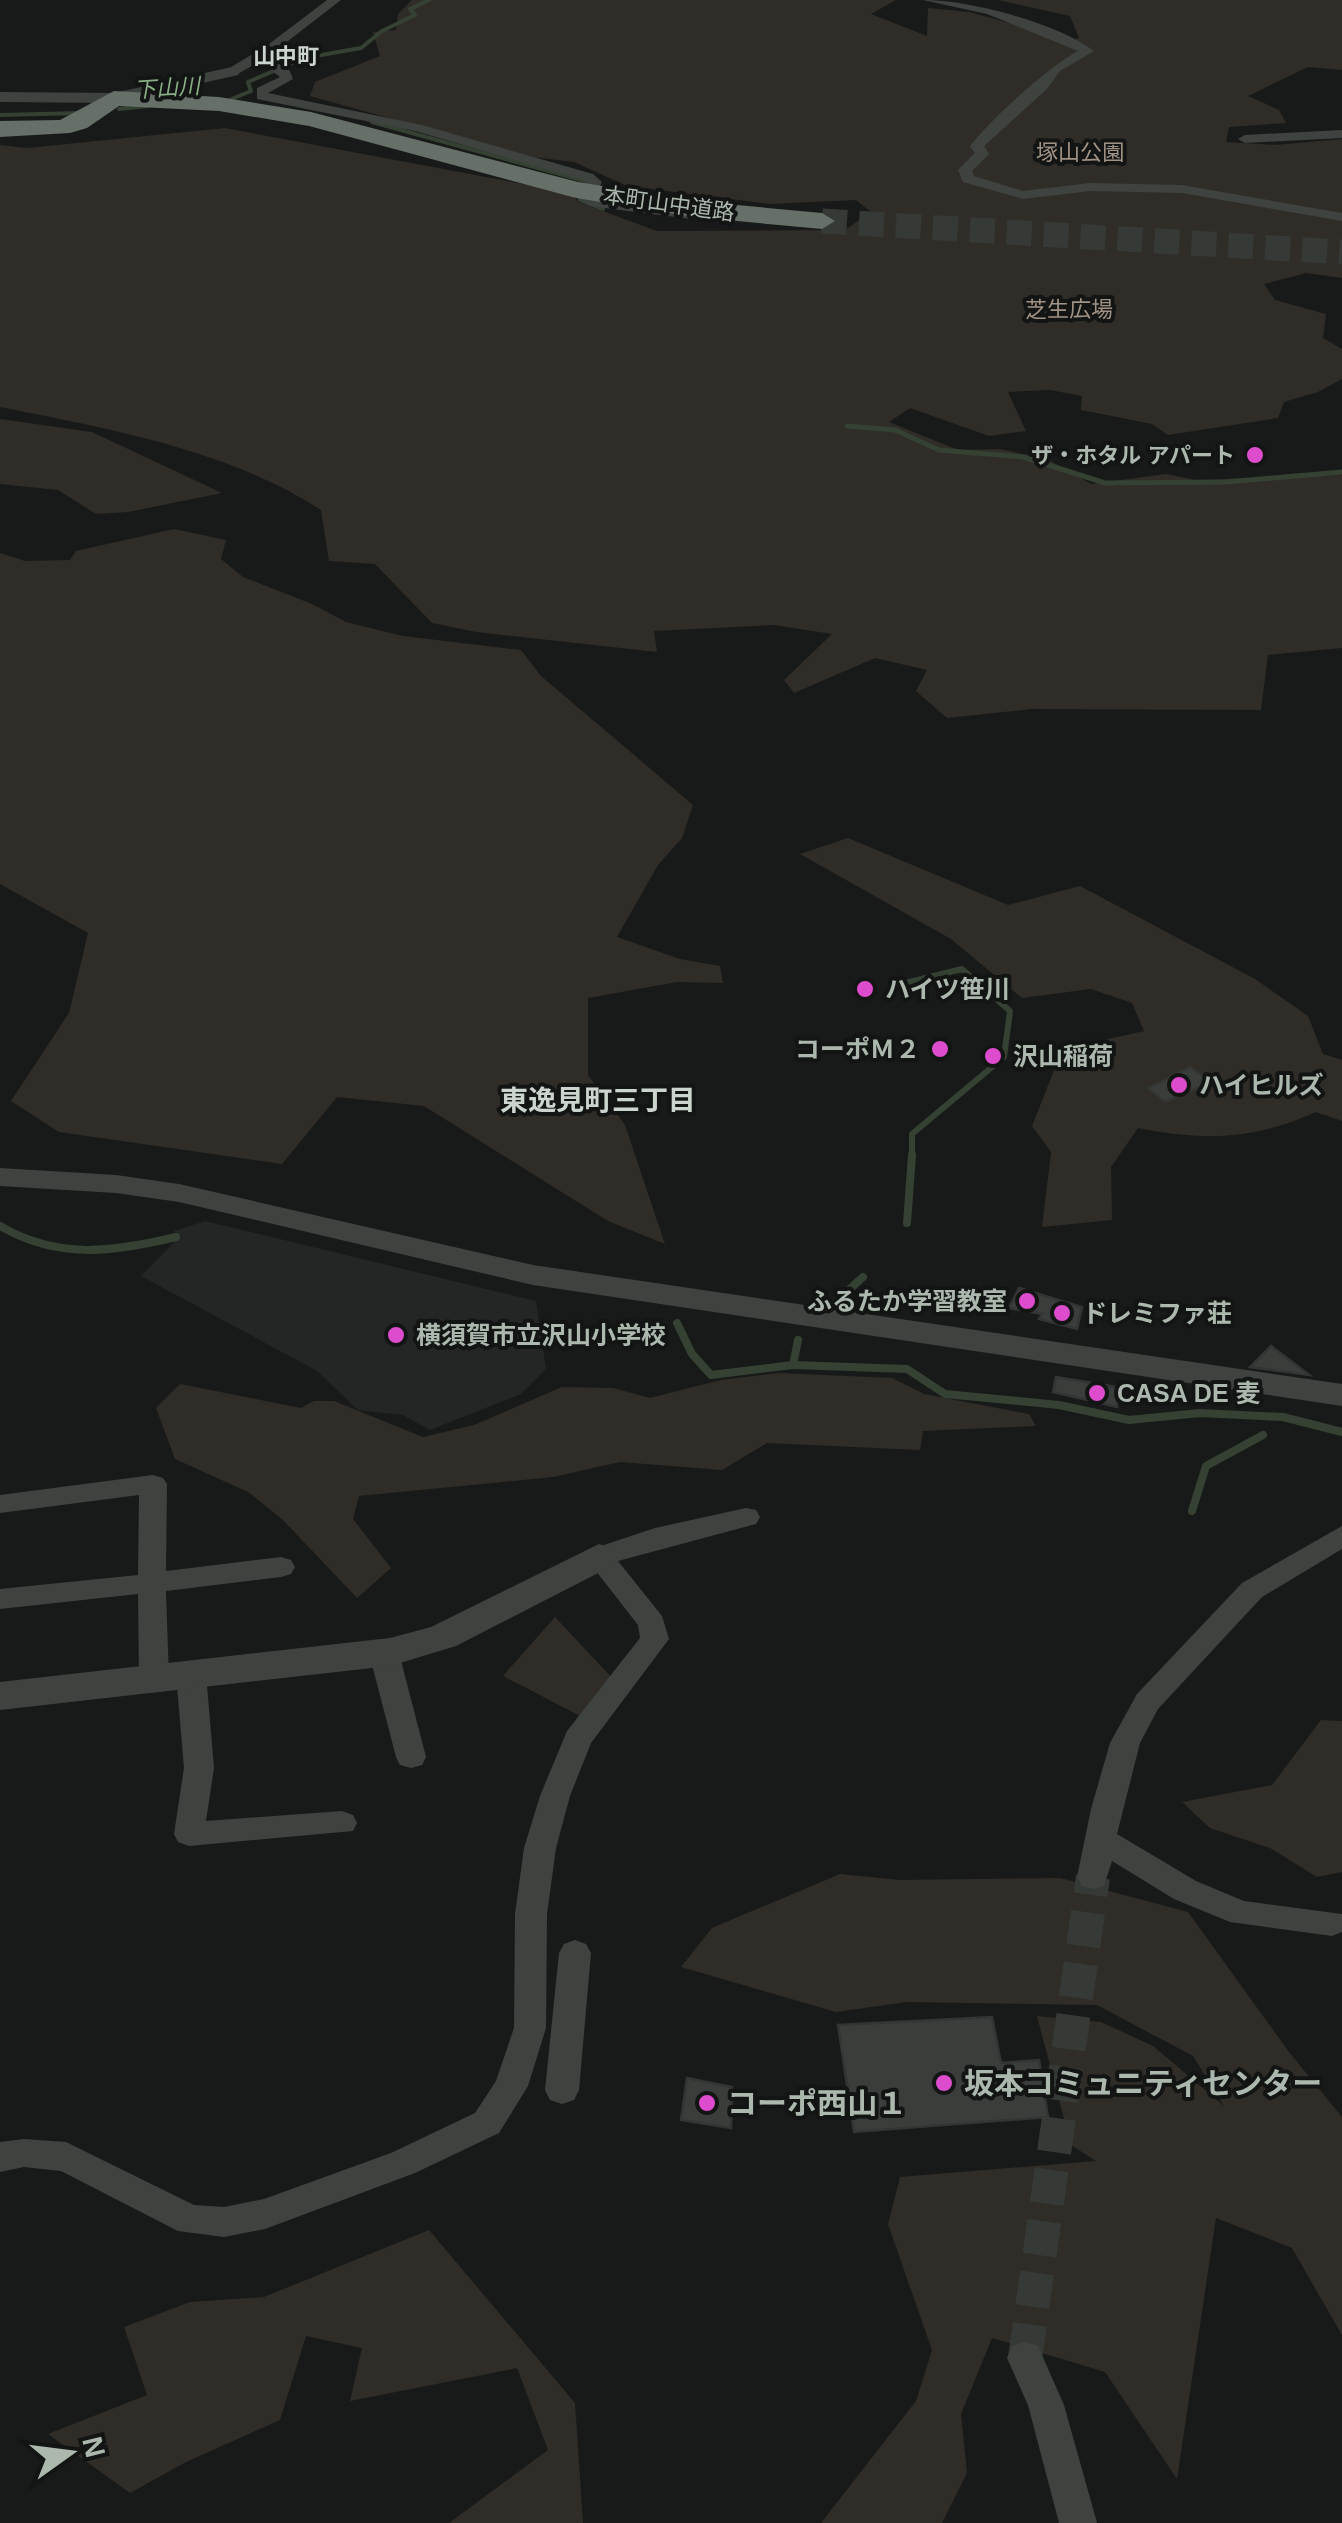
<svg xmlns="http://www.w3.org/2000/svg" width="1342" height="2523" font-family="Helvetica,'Noto Sans JP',sans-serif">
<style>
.built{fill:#242625}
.green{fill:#302d28}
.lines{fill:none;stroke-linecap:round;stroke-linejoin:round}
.stream-far3{stroke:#354133;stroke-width:4}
.stream-far2{stroke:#354133;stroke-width:5}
.stream-far1{stroke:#354133;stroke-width:6}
.stream{stroke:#354133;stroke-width:8}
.building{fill:#3a3e3b;stroke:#323534;stroke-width:2.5}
.minor-tunnel{stroke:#363a37;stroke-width:34;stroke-dasharray:34 18;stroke-linecap:butt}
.motorway-tunnel{stroke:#363a37;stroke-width:25;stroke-dasharray:25 12;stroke-linecap:butt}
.minor{fill:#3e4340;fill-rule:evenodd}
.tertiary{fill:#3e4340;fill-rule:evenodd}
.motorway{fill:#666f68;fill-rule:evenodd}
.poi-dot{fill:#dd4ccc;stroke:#131514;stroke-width:4}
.labels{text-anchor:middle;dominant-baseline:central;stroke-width:8;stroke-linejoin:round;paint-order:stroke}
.far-neighbourhood-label{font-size:22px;font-weight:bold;fill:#ccd4ce;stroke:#131514}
.far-water-label{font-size:22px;font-style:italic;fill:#8aaf87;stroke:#131514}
.far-park-label{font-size:22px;fill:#a09385;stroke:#131514}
.far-street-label{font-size:22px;fill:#acb8ad;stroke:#131514}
.far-poi-label{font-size:22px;font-weight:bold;fill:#acb8ad;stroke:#131514;text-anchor:end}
.poi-label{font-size:25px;font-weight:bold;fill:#acb8ad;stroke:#131514;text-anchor:start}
.neighbourhood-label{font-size:28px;font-weight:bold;fill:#ccd4ce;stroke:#131514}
.near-poi-label{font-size:30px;font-weight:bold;fill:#acb8ad;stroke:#131514;text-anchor:start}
</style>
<rect width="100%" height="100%" fill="#181a19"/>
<path class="built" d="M205,1221L536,1301L546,1369L521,1394L430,1430L403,1415L358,1410L317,1371L141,1276L178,1238L174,1231Z"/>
<path class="green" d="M412,0H896L871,14L927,36L928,8L969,12L1072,40L1079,38L1070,16L998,0H1342V70L1308,67L1248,96L1279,110L1286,123L1229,127L1226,142L1275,145L1342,139V278L1306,273L1264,284L1275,300L1326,314L1323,338L1342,349V379L1318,392L1284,402L1278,418L1168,435L1152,424L1081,410L1082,396L1050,390L1008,392L1026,431L989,436L910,408L889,422L958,450L1000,449L1047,459L1091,484L1166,474L1195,480L1342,475V648L1268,655L1261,710L1032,709L947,718L916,691L927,670L875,658L794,693L784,680L832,634L774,625L654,631L657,652L476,632L432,623L375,564L329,561L321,510C230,450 105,428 0,407V145L27,148L225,128L571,193L578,202L657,231L845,230L871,212L856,200L770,204L627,186L574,162L525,156L310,96L315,82L380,56L373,32L396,30L398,14Z
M0,419L92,432L222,493L128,512L96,514L58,490L0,484Z
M174,529L226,540L221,559L243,577L312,604L346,622L403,636L521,650L541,676L693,805L682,838L658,865L617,937L680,959L720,966L723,983L677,982L588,998V1075L625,1125L665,1244L608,1221L424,1106L337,1097L282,1164L59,1132L11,1101L69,1013L88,933L0,884V553L25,561L70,560L76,551Z
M848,838L1008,905L1080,886L1255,979L1308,1016L1323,1054L1342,1060V1121L1316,1112C1254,1140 1203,1141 1138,1128L1111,1167L1112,1220L1042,1227L1051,1152L1032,1126L1055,1068L1100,1041L1144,1031L1132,1003L1091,989L1022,998L951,939L800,854Z
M779,1373L892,1378L924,1394L1029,1414L1036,1426L923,1431L920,1450L767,1443L722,1470L620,1462L553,1477L359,1496L353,1519L391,1568L357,1598L282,1519L248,1492L175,1459L156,1408L180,1384L301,1408L314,1401H334L423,1437L474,1425L562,1387L613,1388L650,1398L721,1380Z
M555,1617L612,1678L580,1716L503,1676Z
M1321,1720L1342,1721V1872L1317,1877L1270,1848L1210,1828L1182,1802L1272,1785Z
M840,1874L899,1880L1060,1878L1188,1912L1289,2052L1342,2117V2335L1292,2248L1216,2218L1177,2479L1105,2372L992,2338L961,2414L967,2473L942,2523H821L916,2401L932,2350L888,2224L900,2177L1096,2161L1071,2145L1037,2016L1101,2022L1153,2046L1224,2106L1193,2056L1097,2005L907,2002L836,2012L681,1967L712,1928Z
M429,2230L575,2403L583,2523H449L548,2450L517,2368L350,2401L362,2348L306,2336L280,2420L186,2462L130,2493L48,2434L147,2395L124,2327L190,2302L264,2297Z"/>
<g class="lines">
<path class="stream-far3" d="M227,101L251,91L248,82L304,58L361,48L382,31L415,15L410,9L429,0
M119,109L148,106
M0,115L81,113
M372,122L585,181L588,184L580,200L603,209"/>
<path class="stream-far2" d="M847,426L895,430L939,450L1023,457L1105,483L1226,482L1342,472"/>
<path class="stream-far1" d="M893,986L962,969L1010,1011L1004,1057L912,1134V1158"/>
<path class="stream" d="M907,1223L912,1155
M0,1226C58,1260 113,1252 176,1237
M832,1305L863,1277
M677,1323L692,1354L711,1375L793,1365L907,1369L945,1394L1059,1405L1129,1420L1200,1413L1283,1417L1342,1432
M793,1365L798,1340
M1192,1511L1206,1466L1263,1435"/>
</g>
<path class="building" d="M1190,1067L1211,1082L1165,1102L1148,1088Z
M1019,1288L1082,1307L1077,1329L1039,1319L1042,1314L1009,1308Z
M1271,1346L1309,1375L1250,1367Z
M1056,1377L1117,1387V1407L1053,1392Z
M992,2017L1001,2063L1039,2060L1048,2117L854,2132L838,2025Z
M687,2078L732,2087L731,2128L681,2120Z"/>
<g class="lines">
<path class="minor-tunnel" d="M1025,2358L1093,1877"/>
<path class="motorway-tunnel" d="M822,221L1342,252"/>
<path class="minor" d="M327,0H341L288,41L292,46L276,62L289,69L293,79L268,93L422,125L593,174L602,182L594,197L598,199L723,215L730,219L723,223L589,206L579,198L588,183L583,180L415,131L257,99V88L280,77L262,63L267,57L236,75H228V69L269,44Z
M923,0C971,0 1056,23 1094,51L1060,71L1047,89L984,146L989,154L972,171L974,176L1023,191L1090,183L1182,185L1342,213V221L1182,193L1090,191L1023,199L963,182L958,170L975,153L970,146C993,117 1047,68 1078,51L987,14Z
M1342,130V138L1245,143L1238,139L1245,135Z
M153,1475L163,1478L167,1484L166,1571L281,1557L291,1560L295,1567L291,1574L281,1577L166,1591L169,1679L164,1686L154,1690L144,1686L139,1679L138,1594L0,1609V1589L138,1575L139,1495L0,1513V1495Z
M746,1508L756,1510L760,1517L756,1524L618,1561L662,1616L669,1639L591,1743L570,1796L556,1848L547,1914L546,2028L528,2086L499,2133L415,2173L265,2229L224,2237L178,2231L61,2171L24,2167L0,2172V2142L24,2139L66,2142L194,2205L224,2207L264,2199L391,2153L475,2113L496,2081L514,2028L515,1914L524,1848L540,1796L567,1731L640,1638L638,1625L585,1557L589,1550L655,1528Z
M1342,1526V1549L1262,1597L1158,1709L1140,1743L1117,1834L1196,1881L1244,1901L1342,1914V1932L1332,1936L1230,1922L1174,1899L1112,1861L1104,1886L1093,1889L1082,1886L1077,1877L1091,1809L1110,1743L1137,1694L1242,1583Z
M384,1643L394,1646L399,1653L426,1757L422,1765L411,1768L400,1765L396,1757L369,1653L374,1646Z
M191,1663L201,1667L206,1674L214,1768L206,1821L342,1811L353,1815L357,1823L353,1831L189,1846L178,1842L174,1834L184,1768L176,1674L181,1667Z
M575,1940L586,1944L591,1953L579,2090L574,2100L562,2104L550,2100L545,2090L559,1953L564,1944Z
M1025,2342L1038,2346L1064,2405L1097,2523H1059L1028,2405L1007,2358L1012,2346Z"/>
<path class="tertiary" d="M232,67L240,72L238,75L114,103L0,102V92L114,93Z
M0,1168L116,1175L179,1184L533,1265L1342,1384V1406L533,1285L179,1202L116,1193L0,1186Z
M599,1544L612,1548L617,1557L612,1566L456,1646L390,1666L0,1710V1682L390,1638L431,1627Z"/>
<path class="motorway" d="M114,91L219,97L311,112L578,182L694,201L822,213L835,221L822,229L694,217L576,198L309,126L219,111L119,106L87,128L70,133L0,137V121L60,120Z"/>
</g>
<g class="poi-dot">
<circle cx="1255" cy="455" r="10"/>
<circle cx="865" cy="989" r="10"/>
<circle cx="940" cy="1049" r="10"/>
<circle cx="993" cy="1056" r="10"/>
<circle cx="1179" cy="1085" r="10"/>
<circle cx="1027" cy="1301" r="10"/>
<circle cx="1062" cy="1313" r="10"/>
<circle cx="396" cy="1335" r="10"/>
<circle cx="1097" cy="1393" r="10"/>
<circle cx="944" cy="2083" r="10"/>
<circle cx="707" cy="2103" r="10"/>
</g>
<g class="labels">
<g class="far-neighbourhood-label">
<text x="286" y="56">山中町</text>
</g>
<g class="far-water-label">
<text transform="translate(167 88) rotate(-4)">下山川</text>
</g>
<g class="far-park-label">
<text x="1080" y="152">塚山公園</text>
<text x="1069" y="309">芝生広場</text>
</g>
<g class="far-street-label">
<text transform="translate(669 204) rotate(8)">本町山中道路</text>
</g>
<g class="far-poi-label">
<text x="1235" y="455">ザ・ホタル アパート</text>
</g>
<g class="poi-label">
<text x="885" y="989">ハイツ笹川</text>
<text x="920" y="1049" text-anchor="end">コーポＭ２</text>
<text x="1013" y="1056">沢山稲荷</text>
<text x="1199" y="1085">ハイヒルズ</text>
<text x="1007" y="1301" text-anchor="end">ふるたか学習教室</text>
<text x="1082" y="1313">ドレミファ荘</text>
<text x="416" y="1335">横須賀市立沢山小学校</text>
<text x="1117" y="1393">CASA DE 麦</text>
</g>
<g class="neighbourhood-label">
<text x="598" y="1100">東逸見町三丁目</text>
</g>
<g class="near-poi-label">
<text x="964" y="2083">坂本コミュニティセンター</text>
<text x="727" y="2103">コーポ西山１</text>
</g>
</g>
<g transform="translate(70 2453) rotate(76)" stroke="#131514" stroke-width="8" paint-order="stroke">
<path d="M0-8L18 38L0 25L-18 38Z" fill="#acb8ad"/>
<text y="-15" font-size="28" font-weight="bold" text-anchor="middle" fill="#acb8ad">N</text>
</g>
</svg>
